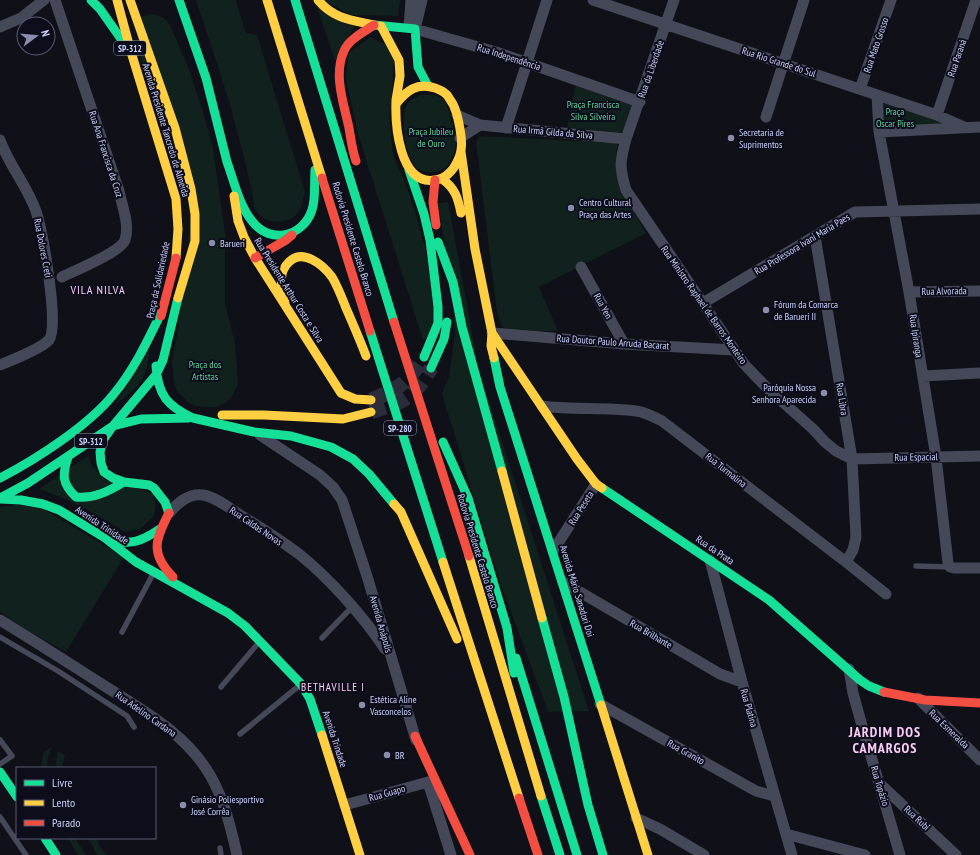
<svg xmlns="http://www.w3.org/2000/svg" width="980" height="855" font-family="'PT Sans Narrow',sans-serif">
<style>
.green{fill:#10211e}
.lines{fill:none;stroke-linecap:round;stroke-linejoin:round}
.secondary-tunnel{stroke:#2c2d3a;stroke-width:15;stroke-dasharray:15 8;stroke-linecap:butt}
.lane{stroke:#454858;stroke-width:5.5}
.street{stroke:#454858;stroke-width:11}
.fast{stroke:#16e098;stroke-width:9}
.slow{stroke:#ffcf43;stroke-width:9}
.jam{stroke:#f24e42;stroke-width:9}
.poi-dot{fill:#8a8dab;stroke:#0d0d1b;stroke-width:1.5}
.labels{text-anchor:middle;dominant-baseline:central;stroke-width:4;stroke-linejoin:round;paint-order:stroke}
.shield{fill:#0d0d1b;stroke:#9296b7;stroke-width:1}
.shield-label{font-size:9px;font-weight:bold;fill:#cbd1fa}
.street-label{font-size:10px;fill:#cbd1fa;stroke:#0d0d1b}
.park-label{font-size:10px;fill:#5fd39b;stroke:#0d0d1b}
.poi-label{font-size:10px;fill:#cbd1fa;stroke:#0d0d1b;text-anchor:start}
.neighbourhood-label{font-size:11px;letter-spacing:1px;fill:#fbcdf5;stroke:#0d0d1b}
.quarter-label{font-size:12px;letter-spacing:1px;fill:#fbcdf5;stroke:#0d0d1b}
.district-label{font-size:14px;font-weight:bold;letter-spacing:1px;fill:#fbcdf5;stroke:#0d0d1b}
</style>
<rect width="100%" height="100%" fill="#101018"/>
<path class="green" d="M196,0H236L245,31L247,33L257,35L305,192C303,199 302,209 297,214C285,226 263,224 255,209C253,204 253,196 252,191C248,176 245,161 241,146C229,97 212,48 196,0Z
M324,0H400L398,16L350,15Z
M317,7L355,26L335,61Z
M152,14C160,16 165,17 170,25L189,69L203,112L213,148L225,233V304L235,342L238,384L231,398L225,403L217,407H210L196,406L189,403L177,391L174,382L172,361L178,329L191,219L177,155L148,89L134,22L140,17Z
M370,37L385,44L394,57L392,96L389,117L393,155L403,177L415,211L426,251L435,319L427,338L423,340L358,134L346,79L348,54Z
M576,84L627,100L632,105L624,131L619,133L567,127Z
M421,95C427,95 436,94 441,98C443,100 446,103 447,106C449,111 457,139 456,144C455,153 449,168 440,171C432,174 419,172 414,165C406,155 399,114 408,103C411,99 417,97 421,95Z
M879,99L949,123L883,130Z
M479,136L617,143V167L620,188L646,233L539,287L558,331H507L502,326L497,313L476,142Z
M448,202L479,370L589,711L548,712L501,585L442,394L449,376L455,333L452,289L438,203Z
M150,348C146,382 141,384 115,405Z
M88,456L92,466L105,480L153,493L156,507L154,516L140,529L125,532C96,514 72,500 39,489Z
M20,504L40,507L124,557L66,652L27,630L0,612V507Z
M52,747L48,757L47,768H41L43,753Z
M58,751L65,755L62,768H55Z
M68,838H75L86,855H78Z
M88,838H96L100,847L107,855H97Z"/>
<g class="lines">
<path class="secondary-tunnel" d="M371,400C399,389 407,383 424,357
M371,412C381,408 392,406 401,401C414,394 424,381 431,368"/>
<path class="lane" d="M916,566L950,567
M122,632L153,574
M0,637L58,671L127,716L134,727
M322,638L352,607
M221,687L260,641
M240,734L300,685
M0,740L12,756L0,764
M0,817L26,855
M220,848L221,855"/>
<path class="street" d="M55,0L119,191C122,206 130,225 125,240C121,252 74,271 62,277
M422,0L415,29L496,52L640,102
M593,0L937,115L964,127
M674,0L626,139C620,161 619,167 626,190L744,364L767,388L813,429L825,442L836,451L852,459L980,456
M0,27L21,18L44,0
M409,27L411,0
M860,89L891,0
M877,95L879,132L909,292L936,457L948,563L950,567L954,568H980
M457,115L480,125L626,139
M937,115L976,0
M766,117L804,0
M506,128L547,0
M879,132L980,127
M460,138L480,125
M0,140C9,165 27,186 36,211C42,230 60,326 49,340C41,349 12,360 0,365
M815,236L852,459L856,537L853,550L846,562
M581,267L624,344
M909,292L980,291
M703,303L855,212L980,209
M492,333L624,344L734,350
M923,376L980,373
M542,406C573,410 605,407 636,411C645,412 654,417 662,421L846,562L886,594
M260,435L320,475L333,487L342,500L367,576L416,740
M169,513C178,503 188,493 203,495C216,497 229,508 240,515C260,527 280,540 299,554C329,578 364,617 385,649
M553,551L596,484
M710,560L742,682L792,855
M563,582L720,674L742,682
M0,620C33,640 67,662 100,683C140,709 185,732 210,775C224,799 231,828 237,855
M849,669L853,693L861,722L900,855
M918,698L980,760
M600,704L756,791L774,796
M428,782L451,855
M879,783L956,855
M345,805L428,782
M636,818L660,829L704,855
M786,834L865,855"/>
<path class="fast" d="M91,0L100,9L126,46
M179,0L206,78L227,162
M295,0L394,322
M374,25L415,29L418,67L428,86
M227,162C234,181 239,205 252,221C270,245 303,237 312,210C316,198 314,183 315,170
M409,170L424,214L430,240L438,307V323L424,357
M438,242L453,282L462,327L502,471
M370,331L443,562
M494,358L500,387L601,705
M156,366C158,395 167,406 193,418
M431,368L444,339L447,322
M193,418L254,432L291,436L331,447L353,459L369,474L394,504
M443,442L468,498L507,628L514,673
M68,457C62,475 62,484 76,497C94,499 109,491 124,482
M0,478C35,460 88,426 113,395C134,370 148,340 162,311
M602,488L769,600L860,680L869,686L884,692
M0,498L28,483L113,426L141,419L189,418
M0,499L21,500L43,504L59,510L105,538L136,562L228,613L245,626L301,684L310,699L322,735
M169,513L165,502L154,488L149,485L124,482L113,478L104,472L101,463L100,452L103,440L113,426L156,375L163,360L178,298
M110,539C131,546 142,541 160,529
M542,618L564,697L588,805L603,855
M516,658L577,855
M0,772L17,797
M541,796L560,855
M45,838L56,855"/>
<path class="slow" d="M117,0L131,52L176,199L178,229L176,258
M130,0L175,128L191,189L195,214V241L178,298
M267,0L322,178
M318,0C334,19 351,20 374,25
M381,26L399,60L400,76L396,100C395,124 399,186 435,180C445,179 453,171 457,162C463,151 462,140 460,129C458,118 456,107 449,98C446,92 440,90 435,88C417,82 406,91 396,104
M461,152L475,249L492,333L491,346L494,358
M442,179C455,188 458,198 461,213
M234,196L238,221L244,237L255,258L341,393L355,399L371,400
M285,303C282,289 277,273 289,262C303,248 323,265 332,277C338,287 342,298 346,308C353,324 360,340 366,356
M492,333L577,459L596,484L602,488
M222,415H264L343,419L371,412
M502,471L542,618
M394,504L401,512L457,639
M469,556L541,796
M443,562L519,798
M601,705L648,855
M322,735L360,855"/>
<path class="jam" d="M356,161C352,150 351,139 349,128C344,104 333,75 344,51C349,39 364,32 374,25
M322,178L370,331
M435,180L433,202L436,225
M255,258L286,240L292,235
M161,316L176,258
M394,322L469,556
M169,513C155,540 150,554 173,577
M884,692L925,700L980,703
M415,736L470,855
M519,798L538,855"/>
</g>
<g class="poi-dot">
<circle cx="731" cy="138" r="4"/>
<circle cx="571" cy="208" r="4"/>
<circle cx="212" cy="243" r="4"/>
<circle cx="766" cy="310" r="4"/>
<circle cx="824" cy="393" r="4"/>
<circle cx="362" cy="705" r="4"/>
<circle cx="387" cy="755" r="4"/>
<circle cx="183" cy="805" r="4"/>
</g>
<g class="labels">
<g class="shield">
<rect x="114" y="41" width="32" height="14" rx="3"/>
<rect x="384" y="421" width="32" height="14" rx="3"/>
<rect x="75" y="434" width="32" height="14" rx="3"/>
</g>
<g class="shield-label">
<text x="130" y="48">SP-312</text>
<text x="400" y="428">SP-280</text>
<text x="91" y="441">SP-312</text>
</g>
<g class="street-label">
<text transform="translate(876 45) rotate(-71)">Rua Mato Grosso</text>
<text transform="translate(509 57) rotate(18)">Rua Independência</text>
<text transform="translate(957 58) rotate(-71)">Rua Paraná</text>
<text transform="translate(779 62) rotate(18)">Rua Rio Grande do Sul</text>
<text transform="translate(651 69) rotate(-71)">Rua da Liberdade</text>
<text transform="translate(166 130) rotate(73)">Avenida Presidente Tancredo de Almeida</text>
<text transform="translate(553 132) rotate(5)">Rua Irmã Gilda da Silva</text>
<text transform="translate(106 154) rotate(72)">Rua Ana Francisca da Cruz</text>
<text transform="translate(353 239) rotate(73)">Rodovia Presidente Castelo Branco</text>
<text transform="translate(802 244) rotate(-31)">Rua Professora Ivani Maria Paes</text>
<text transform="translate(43 248) rotate(79)">Rua Dolores Creti</text>
<text transform="translate(158 280) rotate(-78)">Praça da Solidariedade</text>
<text transform="translate(289 290) rotate(58)">Rua Presidente Arthur Costa e Silva</text>
<text transform="translate(944 291) rotate(-1)">Rua Alvorada</text>
<text transform="translate(704 305) rotate(55)">Rua Ministro Raphael de Barros Monteiro</text>
<text transform="translate(603 306) rotate(61)">Rua Yen</text>
<text transform="translate(916 336) rotate(81)">Rua Ipiranga</text>
<text transform="translate(613 342) rotate(4)">Rua Doutor Paulo Arruda Bacarat</text>
<text transform="translate(842 399) rotate(81)">Rua Libra</text>
<text transform="translate(916 457) rotate(-1)">Rua Espacial</text>
<text transform="translate(726 470) rotate(38)">Rua Turmalina</text>
<text transform="translate(581 508) rotate(-58)">Rua Peseta</text>
<text transform="translate(102 525) rotate(33)">Avenida Trinidade</text>
<text transform="translate(256 526) rotate(34)">Rua Caldas Novas</text>
<text transform="translate(715 550) rotate(34)">Rua da Prata</text>
<text transform="translate(478 551) rotate(73)">Rodovia Presidente Castelo Branco</text>
<text transform="translate(577 591) rotate(73)">Avenida Mário Sanadori Doi</text>
<text transform="translate(381 624) rotate(74)">Avenida Anápolis</text>
<text transform="translate(651 634) rotate(30)">Rua Brilhante</text>
<text transform="translate(749 708) rotate(74)">Rua Platina</text>
<text transform="translate(146 714) rotate(35)">Rua Adelino Cardana</text>
<text transform="translate(949 729) rotate(44)">Rua Esmeralda</text>
<text transform="translate(335 739) rotate(72)">Avenida Trindade</text>
<text transform="translate(686 752) rotate(29)">Rua Granito</text>
<text transform="translate(880 786) rotate(73)">Rua Topázio</text>
<text transform="translate(387 793) rotate(-16)">Rua Guapo</text>
<text transform="translate(917 818) rotate(43)">Rua Rubi</text>
</g>
<g class="park-label">
<text x="593" y="104">Praça Francisca<tspan x="593" dy="12">Silva Silveira</tspan></text>
<text x="895" y="111">Praça<tspan x="895" dy="12">Oscar Pires</tspan></text>
<text x="431" y="131">Praça Jubileu<tspan x="431" dy="12">de Ouro</tspan></text>
<text x="205" y="364">Praça dos<tspan x="205" dy="12">Artistas</tspan></text>
</g>
<g class="poi-label">
<text x="739" y="132">Secretaria de<tspan x="739" dy="12">Suprimentos</tspan></text>
<text x="579" y="202">Centro Cultural<tspan x="579" dy="12">Praça das Artes</tspan></text>
<text x="220" y="243">Barueri</text>
<text x="774" y="304">Fórum da Comarca<tspan x="774" dy="12">de Barueri II</tspan></text>
<text x="816" y="387" text-anchor="end">Paróquia Nossa<tspan x="816" dy="12">Senhora Aparecida</tspan></text>
<text x="370" y="699">Estética Aline<tspan x="370" dy="12">Vasconcelos</tspan></text>
<text x="395" y="755">BR</text>
<text x="191" y="799">Ginásio Poliesportivo<tspan x="191" dy="12">José Corrêa</tspan></text>
</g>
<g class="neighbourhood-label">
<text x="333" y="687">BETHAVILLE I</text>
</g>
<g class="quarter-label">
<text x="98" y="289">VILA NILVA</text>
</g>
<g class="district-label">
<text x="885" y="732">JARDIM DOS<tspan x="885" dy="16">CAMARGOS</tspan></text>
</g>
</g>
<rect x="16" y="767" width="140" height="72" fill="#0d0d1b" stroke="#595b74"/>
<rect x="24" y="780" width="20" height="6" fill="#16e098" stroke="#595b74"/>
<text x="52" y="787" font-size="12" fill="#cbd1fa">Livre</text>
<rect x="24" y="800" width="20" height="6" fill="#ffcf43" stroke="#595b74"/>
<text x="52" y="807" font-size="12" fill="#cbd1fa">Lento</text>
<rect x="24" y="820" width="20" height="6" fill="#f24e42" stroke="#595b74"/>
<text x="52" y="827" font-size="12" fill="#cbd1fa">Parado</text>
<g transform="translate(36 36) rotate(74)"><circle r="19" fill="#0d0d1b" stroke="#595b74"/>
<path d="M0-3L7 15L0 10L-7 15Z" fill="#8a8dab"/>
<text y="-6" font-size="11" font-weight="bold" text-anchor="middle" fill="#cbd1fa">N</text>
</g>
</svg>
